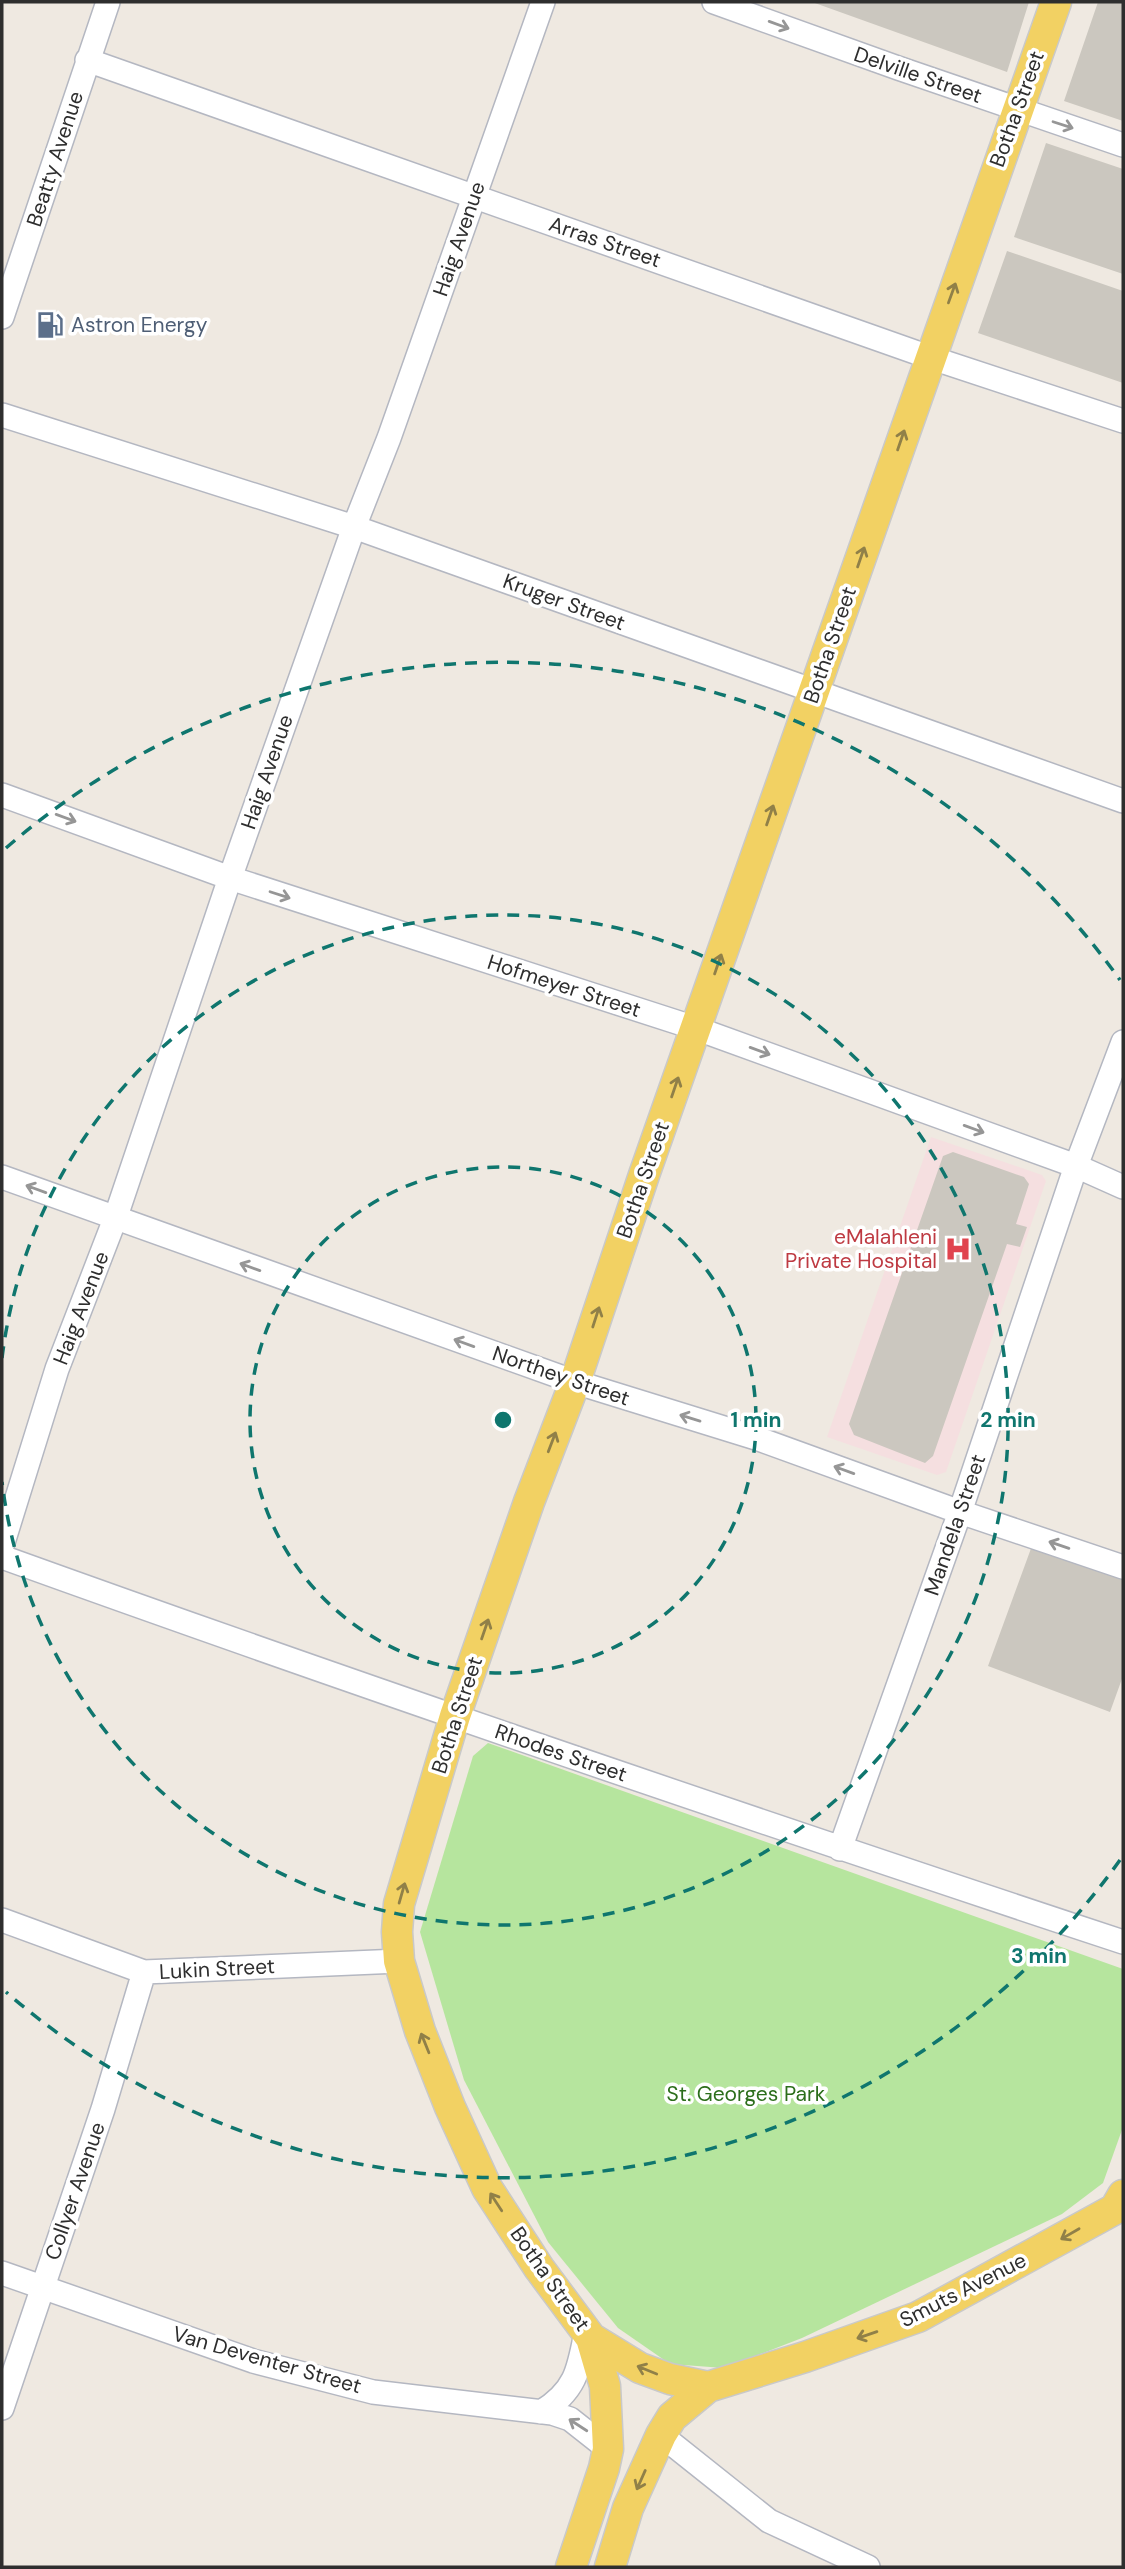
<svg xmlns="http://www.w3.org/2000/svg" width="1125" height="2569" font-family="'DM Sans',sans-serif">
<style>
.medical{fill:#f5dfe0}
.green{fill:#b6e59e}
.building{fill:#cbc7bf}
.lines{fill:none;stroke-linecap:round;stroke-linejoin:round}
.minor-casing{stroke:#b4b7c1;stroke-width:26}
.major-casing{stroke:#c9c9c9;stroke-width:33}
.minor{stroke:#fff;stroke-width:23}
.major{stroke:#f2d163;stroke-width:30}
.oneway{stroke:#969696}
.oneway2{stroke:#908048}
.ring{fill:none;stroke:#0f766e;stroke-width:3.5;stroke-dasharray:12 9}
.labels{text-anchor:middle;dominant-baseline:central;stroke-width:7;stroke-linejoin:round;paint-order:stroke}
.street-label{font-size:21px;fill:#2e2e2e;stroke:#fff}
.service-label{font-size:21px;fill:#4e5e75;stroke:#fff;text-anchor:start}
.health-label{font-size:21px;fill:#be3a42;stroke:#fff;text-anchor:end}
.park-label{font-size:21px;fill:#2c6e1b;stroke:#fff}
.centre{fill:#0f766e;stroke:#fff;stroke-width:3.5}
.ring-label{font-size:21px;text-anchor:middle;font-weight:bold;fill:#0f766e;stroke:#fff;stroke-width:7;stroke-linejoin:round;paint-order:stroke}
</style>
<rect width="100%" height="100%" fill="#efe9e1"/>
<path class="medical" d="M931,1137L1042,1175L1046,1181L946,1472L937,1475L827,1437Z"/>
<path class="green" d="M488,1743L1123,1969V2127L1103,2183L1062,2214L802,2338L724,2368L670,2364L618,2328L548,2242L464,2080L420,1932L473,1756Z"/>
<path class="building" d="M812,2H1029L1007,72Z
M1098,2H1123V121L1064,101Z
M1046,143L1123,169V274L1014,237Z
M1007,251L1123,291V383L978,333Z
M953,1152L1024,1177L1029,1184L1016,1224L1027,1227L1020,1247L1007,1244L933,1456L925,1463L854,1435L849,1424L943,1156Z
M1033,1543L1123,1577V1676L1110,1712L988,1666Z"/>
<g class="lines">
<defs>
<path id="minor" d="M714,2L898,68L1123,145
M87,60L929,357L1123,421
M2,317L108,2
M2,415L354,527L1123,801
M2,795L230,878L695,1028L1076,1166L1123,1187
M2,1177L575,1382L756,1438L960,1512L1123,1567
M2,1546L57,1369L115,1219L230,878L354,527L389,438L543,2
M2,1557C374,1691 748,1818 1123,1942
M840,1849L960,1512L1076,1166L1123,1042
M2,1920L144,1972L399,1961
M2,2273L253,2361L373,2392L552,2413L570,2419L608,2449
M2,2408L103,2109L144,1972
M541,2412C576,2391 579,2369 586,2332
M661,2435L769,2521L868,2567"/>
<path id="major" d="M591,2338L640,2368L670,2379L708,2387
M571,2567L604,2468L608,2449L605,2386L591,2338L539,2268L487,2188L450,2107L420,2031L399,1961L397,1932L399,1904L455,1716L529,1502L575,1382L644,1175L1056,2
M610,2567L628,2508L661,2435L672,2417L708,2387L805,2357L918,2317L1115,2209L1123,2195"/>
</defs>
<use href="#minor" class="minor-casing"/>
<use href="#major" class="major-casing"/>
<use href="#minor" class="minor"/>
<use href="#major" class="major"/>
</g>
<defs><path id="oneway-shaft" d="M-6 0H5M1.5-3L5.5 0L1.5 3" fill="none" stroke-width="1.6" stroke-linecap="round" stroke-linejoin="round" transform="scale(1.75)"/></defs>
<g class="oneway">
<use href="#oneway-shaft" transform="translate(779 25) rotate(20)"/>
<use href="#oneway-shaft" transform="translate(1063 125) rotate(18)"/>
<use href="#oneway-shaft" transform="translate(66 818) rotate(20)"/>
<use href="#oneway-shaft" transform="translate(280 895) rotate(18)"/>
<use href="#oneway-shaft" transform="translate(760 1051) rotate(20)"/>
<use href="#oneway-shaft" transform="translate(974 1129) rotate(20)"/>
<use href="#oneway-shaft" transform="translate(36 1189) rotate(-160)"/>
<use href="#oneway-shaft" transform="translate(250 1267) rotate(-160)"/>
<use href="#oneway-shaft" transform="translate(464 1343) rotate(-160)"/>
<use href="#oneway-shaft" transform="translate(690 1418) rotate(-163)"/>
<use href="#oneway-shaft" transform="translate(844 1470) rotate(-160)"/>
<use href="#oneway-shaft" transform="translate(1059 1545) rotate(-161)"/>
<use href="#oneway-shaft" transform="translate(578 2425) rotate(-147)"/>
</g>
<g class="oneway2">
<use href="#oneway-shaft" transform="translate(952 293) rotate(-70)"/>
<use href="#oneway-shaft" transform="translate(901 440) rotate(-71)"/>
<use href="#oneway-shaft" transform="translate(861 557) rotate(-71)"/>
<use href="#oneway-shaft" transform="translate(770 815) rotate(-71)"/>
<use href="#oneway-shaft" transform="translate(718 964) rotate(-71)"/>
<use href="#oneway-shaft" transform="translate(675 1087) rotate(-71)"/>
<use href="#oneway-shaft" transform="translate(596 1317) rotate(-72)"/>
<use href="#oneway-shaft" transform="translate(552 1442) rotate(-69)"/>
<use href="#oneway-shaft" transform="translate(485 1629) rotate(-71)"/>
<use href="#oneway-shaft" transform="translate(402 1893) rotate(-74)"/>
<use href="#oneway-shaft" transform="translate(425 2043) rotate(-112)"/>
<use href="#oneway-shaft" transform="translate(496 2202) rotate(-123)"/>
<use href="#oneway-shaft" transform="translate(1070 2234) rotate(150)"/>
<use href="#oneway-shaft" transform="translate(867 2335) rotate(161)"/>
<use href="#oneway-shaft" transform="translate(647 2370) rotate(-158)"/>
<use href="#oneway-shaft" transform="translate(641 2480) rotate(114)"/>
</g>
<g class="ring">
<circle cx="503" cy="1420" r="253"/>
<path d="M2 1358A505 505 0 1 1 2 1482"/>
<path d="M1120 1860A758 758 0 0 1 6 1992M6 848A758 758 0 0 1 1120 980"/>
</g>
<defs>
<symbol id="fuel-bare" viewBox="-9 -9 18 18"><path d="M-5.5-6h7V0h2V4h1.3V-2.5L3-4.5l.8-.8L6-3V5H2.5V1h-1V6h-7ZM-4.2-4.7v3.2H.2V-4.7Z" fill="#5c6f8a" stroke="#fff" stroke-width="2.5" paint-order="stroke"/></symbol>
<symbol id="hospital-bare" viewBox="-9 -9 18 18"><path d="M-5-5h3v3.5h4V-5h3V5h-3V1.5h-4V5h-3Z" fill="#e0444e" stroke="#fff" stroke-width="2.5" paint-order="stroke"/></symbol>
</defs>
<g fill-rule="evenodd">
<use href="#fuel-bare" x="31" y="306" width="38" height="38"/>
<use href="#hospital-bare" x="939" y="1230" width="38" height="38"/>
</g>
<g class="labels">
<g class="street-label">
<text transform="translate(918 75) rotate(19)">Delville Street</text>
<text transform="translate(1017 109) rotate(-70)">Botha Street</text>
<text transform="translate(55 159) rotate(-72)">Beatty Avenue</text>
<text transform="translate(459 239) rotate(-71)">Haig Avenue</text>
<text transform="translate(605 242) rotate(19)">Arras Street</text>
<text transform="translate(564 602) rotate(20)">Kruger Street</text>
<text transform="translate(830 645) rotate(-71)">Botha Street</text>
<text transform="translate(267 772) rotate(-71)">Haig Avenue</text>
<text transform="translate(564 986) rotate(18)">Hofmeyer Street</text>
<text transform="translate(643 1180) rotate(-71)">Botha Street</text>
<text transform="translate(81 1308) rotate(-69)">Haig Avenue</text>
<text transform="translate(561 1376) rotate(19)">Northey Street</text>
<text transform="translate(955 1525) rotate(-71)">Mandela Street</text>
<text transform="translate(457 1715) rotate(-72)">Botha Street</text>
<text transform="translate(561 1753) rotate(19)">Rhodes Street</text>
<text transform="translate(217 1969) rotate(-3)">Lukin Street</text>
<text transform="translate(75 2191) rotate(-71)">Collyer Avenue</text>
<text transform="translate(550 2279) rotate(55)">Botha Street</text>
<text transform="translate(963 2290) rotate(-27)">Smuts Avenue</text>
<text transform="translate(267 2360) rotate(16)">Van Deventer Street</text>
</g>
<g class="service-label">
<text x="71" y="325">Astron Energy</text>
</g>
<g class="health-label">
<text x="937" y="1237">eMalahleni<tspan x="937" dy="24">Private Hospital</tspan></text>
</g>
<g class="park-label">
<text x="746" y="2094">St. Georges Park</text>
</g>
</g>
<circle cx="503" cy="1420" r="10" class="centre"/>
<g class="ring-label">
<text x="756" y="1427">1 min</text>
<text x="1008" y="1427">2 min</text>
<text x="1039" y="1963">3 min</text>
</g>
<rect width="1125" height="2569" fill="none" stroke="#2e2e2e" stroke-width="7"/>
</svg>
